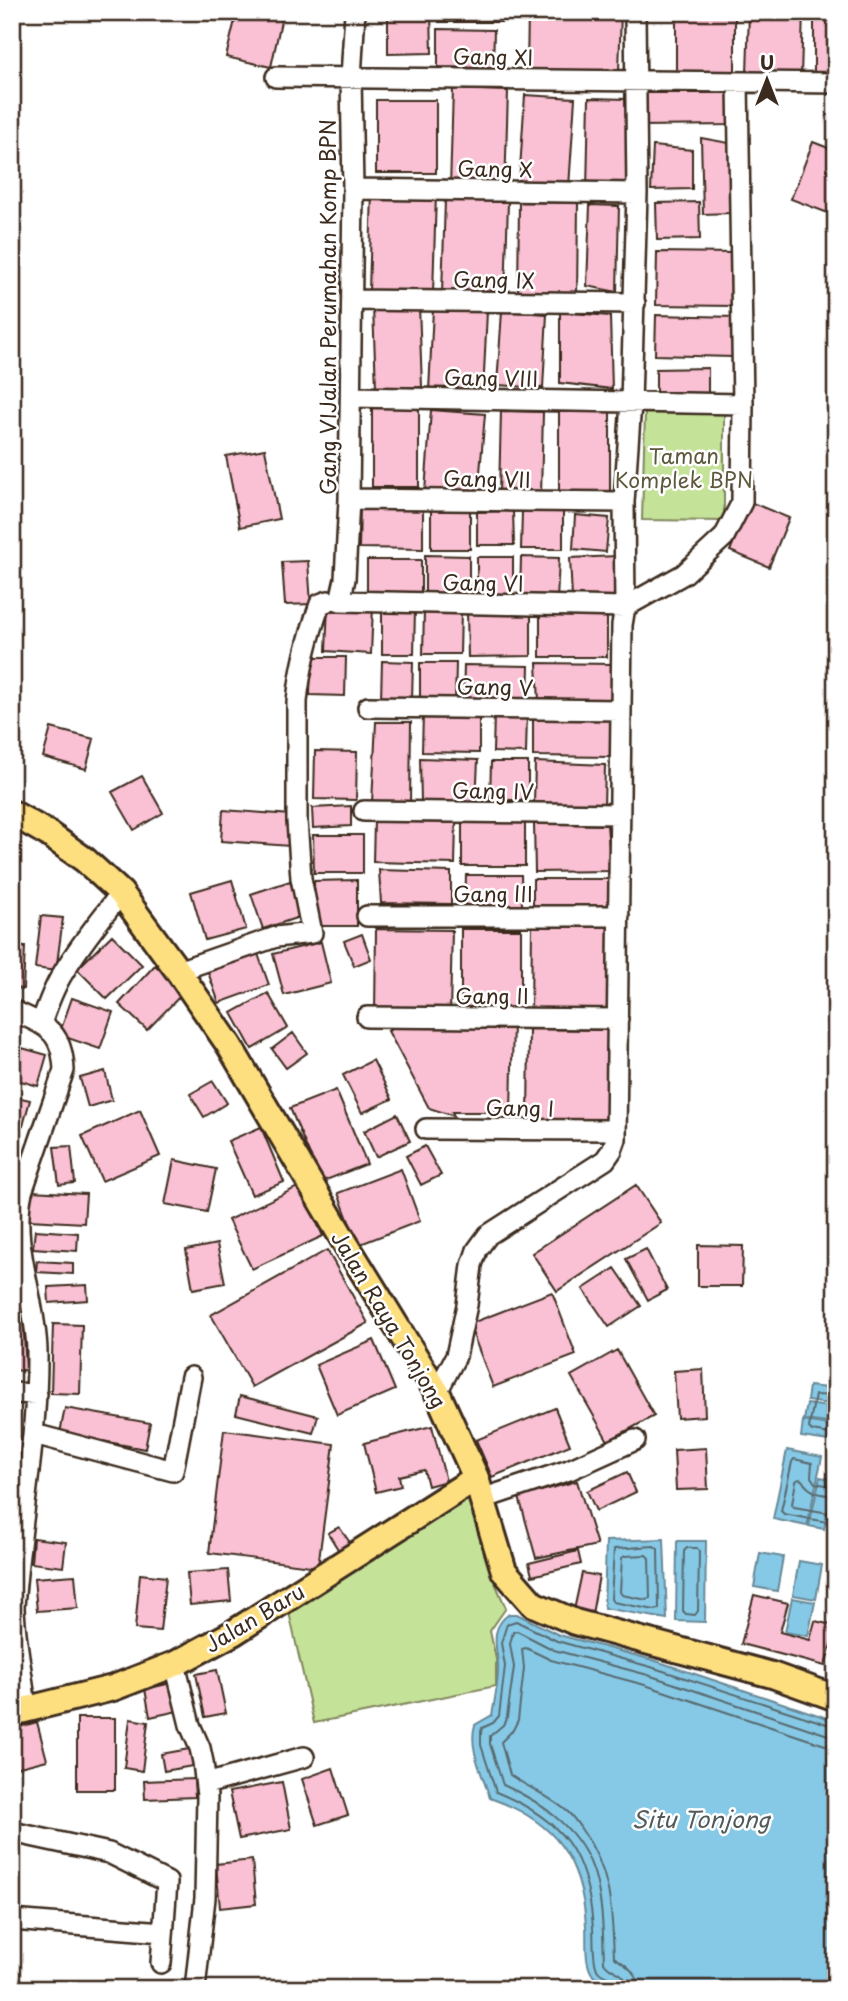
<svg xmlns="http://www.w3.org/2000/svg" width="848" height="2001" font-family="'Playpen Sans',sans-serif">
<style>
.green{fill:#c5e299;stroke:#80865c;stroke-width:2}
.water{fill:#86c9e7;stroke:#688997;stroke-width:2}
.lines{fill:none;stroke-linecap:round;stroke-linejoin:round}
.shore{stroke:#596a6e;stroke-width:2}
.building{fill:#fac0d3;stroke:#3b2a1e;stroke-width:2}
.minor-casing{stroke:#3b2a1e;stroke-width:24}
.major-casing{stroke:#3b2a1e;stroke-width:30}
.minor{stroke:#fff;stroke-width:19}
.major{stroke:#fedf80;stroke-width:24}
.labels{text-anchor:middle;dominant-baseline:central;stroke-width:5;stroke-linejoin:round;paint-order:stroke}
.street-label{font-size:21px;fill:#3b2a1e;stroke:#fff}
.park-label{font-size:21px;fill:#5e583d;stroke:#fff}
.water-label{font-size:23px;font-style:italic;fill:#525a5a;stroke:#fff}
</style>
<rect width="100%" height="100%" fill="#fff"/>
<filter id="ink" filterUnits="userSpaceOnUse"><feTurbulence type="fractalNoise" baseFrequency=".0143" numOctaves="2"/><feDisplacementMap in="SourceGraphic" scale="14" xChannelSelector="R" yChannelSelector="G"/><feConvolveMatrix kernelMatrix="1 2 1 2 8 2 1 2 1" color-interpolation-filters="sRGB"/></filter>
<g filter="url(#ink)">
<path class="green" d="M645,413L724,414V521L642,520Z
M467,1496L492,1576L506,1608L490,1631L496,1659V1686L314,1723L288,1608Z"/>
<path class="water" d="M809,1386L836,1389V1405L807,1401Z
M807,1404L836,1408V1424L804,1420Z
M803,1421L836,1426V1442L801,1437Z
M787,1450L822,1457L807,1526L773,1519Z
M820,1477L835,1480L824,1529L809,1526Z
M664,1539L667,1619L604,1608L606,1541Z
M677,1541H706L705,1622L676,1621Z
M760,1553L783,1557L777,1591L754,1587Z
M799,1561L822,1565L816,1599L793,1595Z
M792,1598L815,1602L808,1636L785,1632Z
M509,1614H517L559,1635L653,1660L836,1721V1989H620C611,1985 597,1983 592,1974C584,1962 587,1941 586,1926C582,1858 555,1821 490,1798C483,1776 468,1747 475,1725L492,1715C495,1699 499,1680 498,1664C496,1644 490,1628 509,1614Z"/>
<g class="lines">
<path class="shore" d="M836,1396L815,1395L809,1428L812,1431L836,1435
M836,1487L815,1483L811,1477L812,1463L794,1459L792,1462L781,1511L784,1514L827,1522L836,1526
M836,1496C822,1495 809,1493 802,1480L799,1479L796,1481L792,1504L794,1507L829,1513L836,1517
M654,1546L658,1549L659,1609L655,1610L613,1602L611,1599L614,1549Z
M687,1548H697L699,1551L698,1611L695,1615L686,1614L683,1611L684,1551Z
M646,1555L649,1558L650,1598L647,1600L622,1595L620,1592L622,1558L625,1556Z
M619,1989L617,1981C611,1978 602,1976 598,1971C592,1963 594,1938 593,1928C588,1854 564,1820 496,1792L481,1745V1732L482,1728L493,1723L499,1716L505,1666L501,1643L507,1624L516,1621L557,1641L651,1667L836,1727
M627,1989C626,1968 612,1975 604,1962C603,1934 603,1904 595,1876C583,1832 543,1802 503,1785L490,1744V1736L503,1725L507,1717L514,1667L510,1644L513,1632L517,1631L554,1650L648,1675L828,1735L836,1736
M638,1989C637,1971 627,1966 614,1957C612,1909 611,1870 582,1830C578,1824 574,1818 569,1813C551,1797 529,1788 510,1775L501,1742L513,1730L518,1720L524,1668L522,1649L526,1648L551,1660L645,1685L825,1745L836,1746"/>
</g>
<path class="building" d="M237,12H283L271,67L226,57Z
M388,12H431L432,53L388,54Z
M439,12H501V22H439Z
M528,12H621L619,71L527,70Z
M676,12H735V77H676Z
M749,12H803L801,76L747,74Z
M814,12H836V75L814,77Z
M438,29L494,30L493,68L438,67Z
M453,89L508,91L505,190L450,188Z
M640,93H732V125L640,126Z
M525,95L575,98L569,187L519,184Z
M589,98L628,99L626,191L587,190Z
M376,100H436V173H376Z
M701,138L729,143L731,213L703,214Z
M813,142L836,151V216L791,199Z
M653,146L692,150V189L651,190Z
M372,192L436,193L433,294L369,292Z
M445,200L508,202L505,296L442,294Z
M519,202L578,203L577,297L518,296Z
M699,202L700,239L657,240L656,203Z
M590,205L619,206L617,292L587,286Z
M657,252L733,253V306L656,305Z
M419,305L422,387L376,388L373,307Z
M433,309L487,311L483,394L429,391Z
M502,311L547,314L543,388L497,385Z
M560,312L610,316L612,389L560,383Z
M656,315L734,317L733,357L655,355Z
M708,368V396L656,397V369Z
M372,402H419V487H372Z
M431,410L485,414L478,496L425,492Z
M501,411L543,412L541,496L499,495Z
M559,412H610V500H559Z
M265,449L279,519L240,527L226,456Z
M750,502L789,518L769,567L730,551Z
M360,507L423,508V549L359,548Z
M470,508V549H431V509Z
M513,511L514,545H477V512Z
M522,511H563V549H521Z
M575,515L609,518L606,552L573,549Z
M425,555L469,556V600H425Z
M618,556L620,596L572,598L570,558Z
M477,557H513V599H477Z
M521,557L559,558L557,601L520,599Z
M367,560H421V599H367Z
M308,561L311,604L285,605L282,562Z
M328,604L373,606L371,654L326,651Z
M382,609H415L414,654H382Z
M424,610H461L460,654H423Z
M467,611H531V656L468,657Z
M540,611L607,612V657H540Z
M311,657H346L345,696L310,695Z
M382,661L413,662L412,700L381,699Z
M420,663H456L455,703H420Z
M537,663L612,664V703L539,702Z
M464,665L529,666L528,701L463,700Z
M423,713L479,714V753L422,752Z
M494,714L527,715L526,753L493,752Z
M533,716L611,717V757L533,756Z
M376,722H411L410,804L372,803Z
M51,728L94,739L86,769L43,757Z
M315,751L357,752L356,800L314,799Z
M420,758L478,760L476,803L421,801Z
M491,762H528V800H490Z
M535,762L605,765L604,807L534,805Z
M142,776L163,813L134,830L112,792Z
M351,806V826L313,828L312,808Z
M223,810L292,815L290,846L221,841Z
M374,821L456,823L455,864L373,862Z
M462,821H525V866H462Z
M534,823L607,825L611,871L535,872Z
M313,835H363V873H314Z
M379,870L451,872V904L381,903Z
M466,875H521L522,905L465,908Z
M533,879H612V908L533,905Z
M232,880L246,929L205,940L191,892Z
M357,880V926H315L314,881Z
M290,881L302,916L263,929L251,894Z
M41,916L63,918L56,971L35,968Z
M532,927H613V1016L531,1015Z
M376,929L452,930L450,1014L375,1013Z
M461,929H521V1013H461Z
M362,934L371,959L354,966L344,941Z
M112,935L142,965L107,999L77,969Z
M321,942L331,983L284,995L273,954Z
M12,946L25,947L23,989L12,988Z
M258,954L269,985L219,1003L208,972Z
M155,965L184,992L147,1030L119,1004Z
M268,993L288,1028L252,1049L232,1013Z
M72,998L113,1012L100,1049L59,1035Z
M394,1021L513,1022L511,1112H452L454,1116L429,1108L388,1031L394,1028Z
M529,1029L612,1030L611,1123L528,1122Z
M293,1033L307,1053L286,1068L272,1049Z
M22,1048L47,1055L38,1086L14,1079Z
M373,1060L392,1099L362,1113L343,1075Z
M105,1071L112,1100L88,1107L80,1078Z
M213,1081L227,1103L204,1117L190,1094Z
M336,1090L367,1164L321,1182L290,1108Z
M12,1096L30,1100L23,1126L12,1124Z
M140,1110L160,1156L102,1181L82,1136Z
M397,1114L410,1141L376,1157L364,1131Z
M261,1127L284,1182L252,1195L228,1141Z
M15,1141L17,1172L12,1173V1142Z
M71,1146L75,1183L59,1185L54,1147Z
M425,1146L441,1175L421,1185L406,1156Z
M174,1160L216,1169L207,1212L165,1204Z
M401,1169L420,1221L358,1245L338,1193Z
M636,1185L661,1223L557,1291L532,1253Z
M300,1186L323,1236L252,1269L228,1220Z
M31,1191L86,1194L84,1223L29,1220Z
M35,1230L78,1233L77,1251L33,1248Z
M217,1244L225,1283L193,1289L186,1250Z
M698,1245L743,1246L742,1286H698Z
M646,1249L667,1290L648,1300L626,1259Z
M327,1250L368,1323L252,1387L211,1315Z
M37,1261L73,1263V1274L36,1272Z
M615,1268L641,1306L609,1327L583,1289Z
M21,1284L26,1370L12,1371V1285Z
M87,1285L88,1300L49,1303L48,1287Z
M552,1292L576,1355L493,1387L469,1324Z
M53,1324L82,1325L80,1394L51,1393Z
M374,1340L395,1390L337,1415L316,1365Z
M617,1350L654,1416L608,1441L571,1376Z
M703,1369L705,1416L677,1418L674,1371Z
M240,1396L318,1416L313,1433L236,1414Z
M65,1408L150,1423L145,1449L60,1433Z
M555,1408L570,1445L492,1477L476,1440Z
M432,1426L446,1481L428,1486L424,1470L399,1476L401,1486L376,1492L364,1443Z
M224,1430L334,1444L318,1567L209,1553Z
M706,1448L708,1489L676,1490L674,1450Z
M627,1472L636,1492L596,1511L587,1491Z
M577,1481L597,1545L536,1558L519,1497Z
M339,1527L351,1544L339,1551L328,1533Z
M33,1538L66,1542L63,1567L31,1563Z
M578,1551L581,1564L532,1576L529,1563Z
M228,1570L231,1601L190,1605L187,1573Z
M582,1573L599,1576L592,1614L574,1610Z
M140,1574L166,1577L160,1631L135,1629Z
M75,1575L78,1608L37,1611L34,1578Z
M754,1595L788,1603L780,1632L810,1640L815,1621L836,1626L825,1666L741,1644Z
M217,1670L226,1713L205,1717L196,1674Z
M172,1683L178,1711L150,1717L145,1689Z
M77,1718H115V1790H77Z
M130,1719L148,1722L142,1771L124,1768Z
M37,1722L47,1760L12,1769V1729Z
M195,1748L198,1765L164,1771L161,1754Z
M333,1768L348,1815L317,1825L302,1779Z
M194,1779L195,1797L145,1799L144,1781Z
M282,1782L291,1829L239,1839L229,1792Z
M252,1860L256,1904L220,1908L216,1864Z"/>
<g class="lines">
<defs>
<path id="minor" d="M355,12L351,77L353,189L349,499L345,579L340,601L625,607L684,574L724,537L742,502L743,404
M276,77L836,83
M353,189L637,193
M352,300L635,303
M351,397L743,404L738,82
M349,499L624,502
M368,707L621,710
M364,811L620,814
M367,916H619
M178,971L276,937L312,933L301,878L297,821V702C300,668 309,635 320,604L328,601
M12,1010C46,1026 62,1029 64,1070L22,1192C10,1245 36,1297 37,1351C38,1437 20,1521 14,1607C15,1642 23,1675 26,1710
M367,1017L618,1019
M41,1024C47,1006 53,989 63,973C79,945 101,919 121,893
M426,1129L615,1130
M437,1392L456,1356L467,1305L472,1265L477,1250L488,1235L605,1160L612,1150L616,1139L622,625L625,607L624,502L631,403L637,193L635,12
M12,1393L37,1394
M34,1434L173,1471L191,1377
M482,1499L569,1470L635,1440
M175,1664L190,1725L200,1748L203,1762L207,1796L205,1898L195,1989
M206,1784L304,1757
M12,1832L109,1853L167,1882L161,1963
M12,1920L163,1932"/>
<path id="major" d="M12,813L47,833L85,860L121,893L178,971L229,1045L347,1246L437,1392L476,1478L504,1571L533,1604L575,1622L772,1675L836,1698
M12,1713L113,1688L175,1664L233,1633L476,1478"/>
</defs>
<use href="#minor" class="minor-casing"/>
<use href="#major" class="major-casing"/>
<use href="#minor" class="minor"/>
<use href="#major" class="major"/>
</g>
</g>
<g class="labels">
<g class="street-label">
<text transform="translate(493 56) rotate(1)">Gang XI</text>
<text transform="translate(495 168) rotate(1)">Gang X</text>
<text transform="translate(494 279) rotate(1)">Gang IX</text>
<text transform="translate(327 307) rotate(-90)">Gang VIJalan Perumahan Komp BPN</text>
<text transform="translate(491 377) rotate(1)">Gang VIII</text>
<text transform="translate(487 478) rotate(1)">Gang VII</text>
<text transform="translate(483 582) rotate(1)">Gang VI</text>
<text transform="translate(495 686) rotate(1)">Gang V</text>
<text transform="translate(493 790) rotate(1)">Gang IV</text>
<text x="493" y="893">Gang III</text>
<text x="492" y="995">Gang II</text>
<text transform="translate(520 1107) rotate(1)">Gang I</text>
<text transform="translate(390 1319) rotate(59)">Jalan Raya Tonjong</text>
<text transform="translate(254 1617) rotate(-31)">Jalan Baru</text>
</g>
<g class="park-label">
<text x="684" y="455">Taman<tspan x="684" dy="24">Komplek BPN</tspan></text>
</g>
<g class="water-label">
<text x="701" y="1818">Situ Tonjong</text>
</g>
</g>
<rect width="848" height="2001" fill="none" stroke="#fff" stroke-width="42"/>
<rect x="21" y="21" width="806" height="1959" fill="none" stroke="#3b2a1e" stroke-width="2.5" filter="url(#ink)"/>
<g transform="translate(767 80)" stroke="#ffffff" stroke-width="5" paint-order="stroke">
<path d="M0-5L12 26L0 18L-12 26Z" fill="#3b2a1e"/>
<text y="-10" font-size="19" font-weight="bold" text-anchor="middle" fill="#3b2a1e">U</text>
</g>
</svg>
